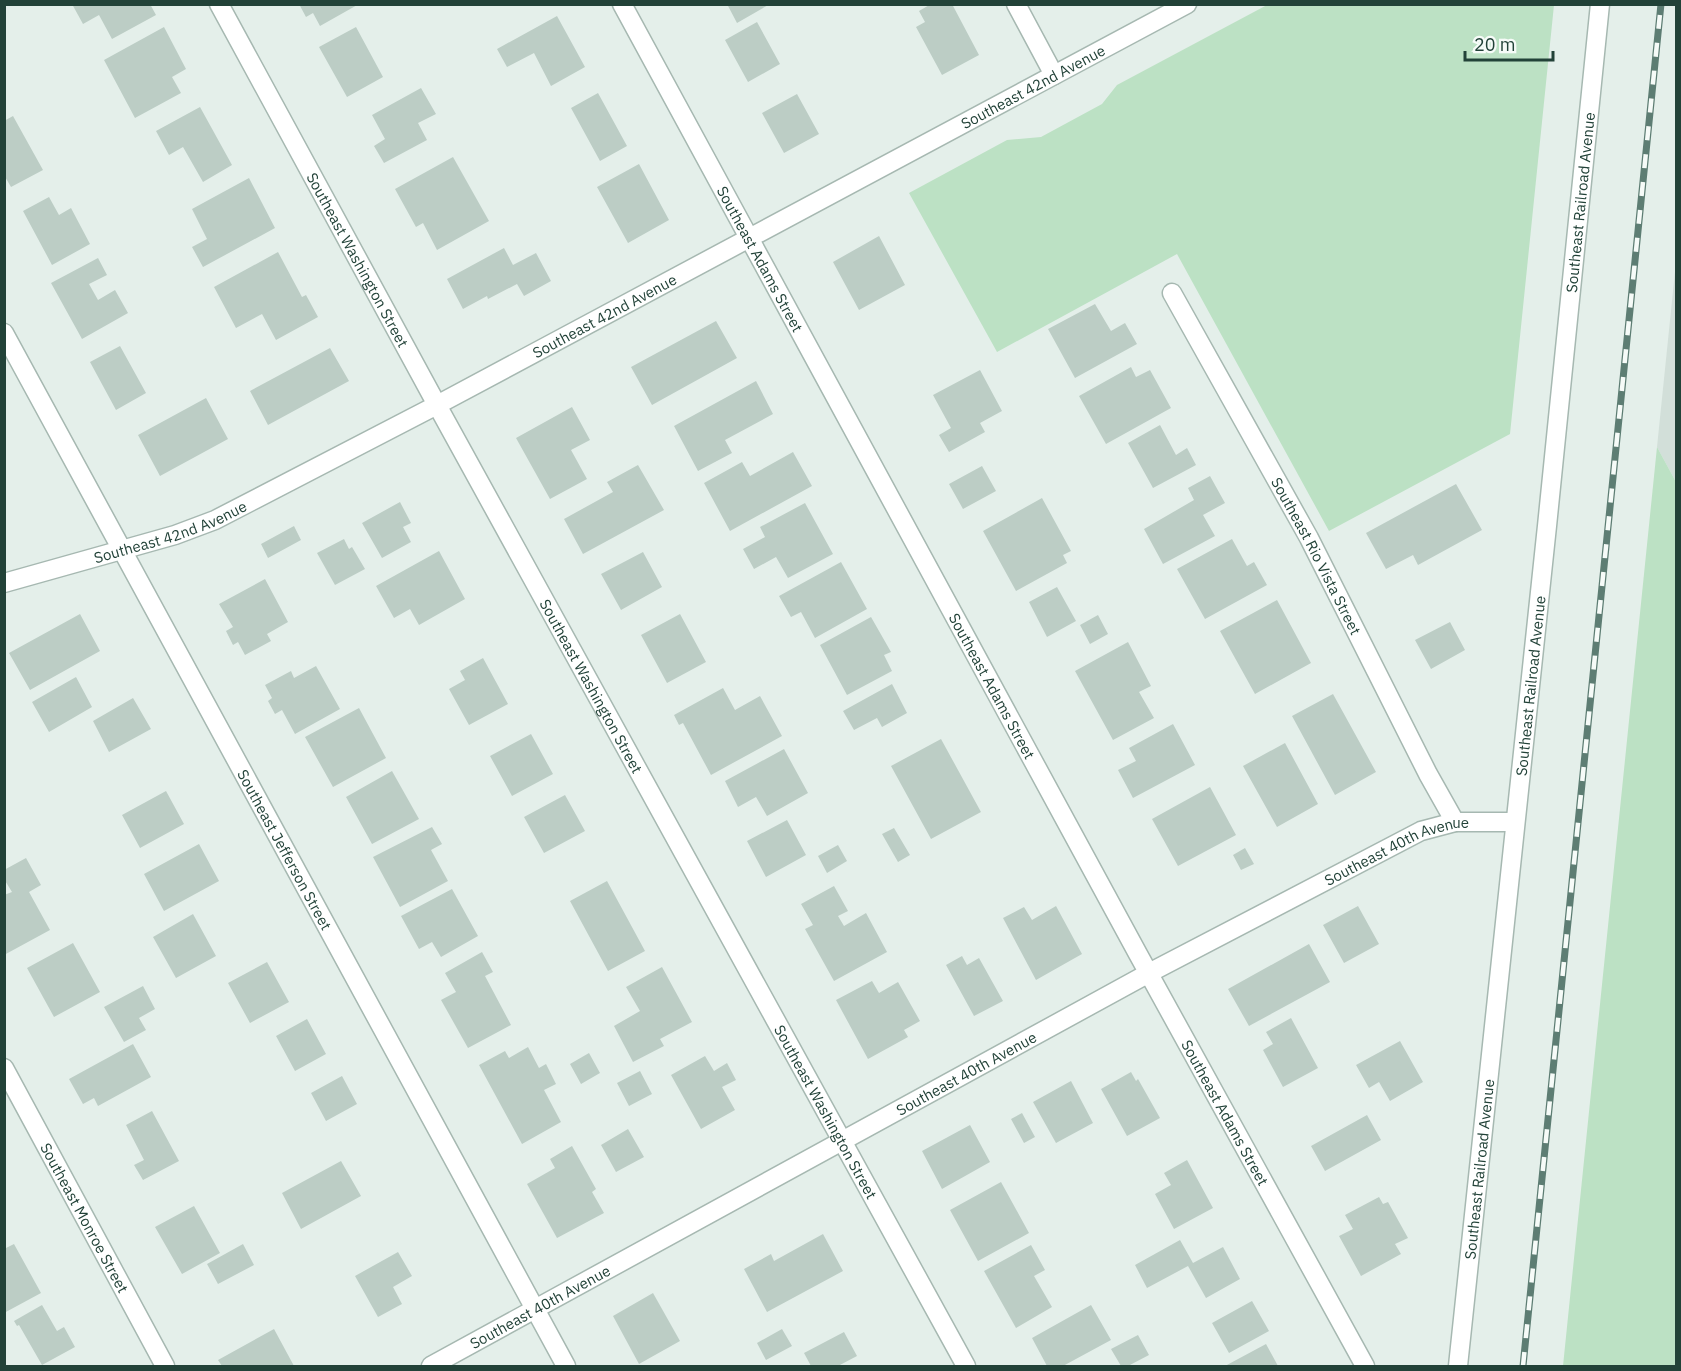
<svg xmlns="http://www.w3.org/2000/svg" width="1681" height="1371" font-family="'IBM Plex Sans',sans-serif">
<style>
.built{fill:#d2dfd9}
.green{fill:#bce1c4}
.building{fill:#bccdc5}
.lines{fill:none;stroke-linecap:round;stroke-linejoin:round}
.minor-casing{stroke:#a6b8b1;stroke-width:21}
.tertiary-casing{stroke:#a6b8b1;stroke-width:21}
.minor{stroke:#fff;stroke-width:18}
.tertiary{stroke:#fff;stroke-width:18}
.rail-casing{stroke:#5d7d73;stroke-width:7}
.rail{stroke:#f6fbf8;stroke-width:4.5;stroke-dasharray:14;stroke-linecap:butt}
.labels{text-anchor:middle;dominant-baseline:central;stroke-width:5;stroke-linejoin:round;paint-order:stroke}
.street-label{font-size:15px;fill:#224238;stroke:#f6fbf8}
</style>
<rect width="100%" height="100%" fill="#e4efea"/>
<path class="built" d="M1676,262V482L1657,447Z"/>
<path class="green" d="M1267,5H1554L1510,434L1329,531L1177,254L997,352L909,193L1007,140L1041,137L1102,104L1117,85Z
M1657,447L1676,482V1366H1563Z"/>
<path class="building" d="M72,4H150L156,15L112,39L99,15L83,24Z
M299,4H359L320,26L313,13L306,17Z
M727,4H770L737,23Z
M931,4H952L979,55L942,75L916,27L925,22L919,11Z
M557,16L585,67L551,86L534,53L507,67L497,49Z
M757,22L780,64L748,82L725,40Z
M164,27L186,69L172,77L181,93L135,118L104,60Z
M356,27L383,77L347,97L319,47Z
M421,88L436,114L418,123L427,140L384,163L374,146L385,139L372,115Z
M598,93L627,146L600,161L571,108Z
M797,94L819,134L784,153L762,113Z
M200,107L232,165L203,182L183,147L169,155L156,131Z
M13,116L43,170L11,187L4,175V121Z
M453,157L489,221L437,250L423,223L416,227L395,189Z
M639,164L669,220L628,243L597,187Z
M249,178L275,228L203,267L192,247L207,239L192,209Z
M49,197L59,215L71,208L90,244L52,265L23,211Z
M879,236L905,285L859,310L833,262Z
M504,248L513,265L536,253L551,281L524,296L517,284L488,299L487,296L463,309L447,279Z
M278,252L302,297L306,295L318,317L276,340L262,314L236,328L214,287Z
M98,258L107,275L89,284L98,300L115,290L128,313L82,339L51,283Z
M1095,304L1111,331L1125,323L1137,344L1075,378L1048,329Z
M716,321L737,358L652,405L631,367Z
M120,346L146,393L116,410L90,362Z
M330,348L349,381L268,425L250,391Z
M1131,367L1136,377L1150,370L1171,408L1106,444L1079,396Z
M980,370L1002,411L980,423L985,432L949,452L939,435L951,428L933,395Z
M756,381L773,414L725,440L732,453L698,471L674,426Z
M206,398L228,439L160,476L138,435Z
M572,407L590,440L571,450L587,479L550,499L516,438Z
M1160,425L1176,455L1187,448L1196,465L1153,488L1128,443Z
M793,452L812,486L730,531L704,483L742,462L750,476Z
M638,465L664,510L583,554L564,519L613,492L607,482Z
M982,466L996,491L963,509L949,484Z
M1210,476L1225,503L1203,515L1215,536L1163,564L1144,529L1194,500L1188,488Z
M1456,484L1482,530L1418,565L1413,555L1386,569L1366,533Z
M1042,498L1071,551L1063,555L1067,563L1016,591L983,531Z
M400,502L411,523L403,527L411,542L382,558L362,523Z
M805,503L833,554L788,578L776,557L754,569L743,549L765,537L760,527Z
M294,526L301,540L268,558L261,544Z
M344,539L349,549L352,547L365,569L335,585L317,553Z
M1232,539L1247,566L1254,562L1267,585L1205,619L1177,569Z
M439,551L465,599L419,625L410,609L394,618L376,586Z
M643,552L662,587L621,610L601,574Z
M841,562L867,609L815,638L801,612L791,617L779,596Z
M265,579L288,622L267,634L271,641L245,655L238,642L233,645L226,631L233,627L219,604Z
M1057,587L1076,621L1047,637L1029,602Z
M1277,600L1311,663L1255,694L1220,631Z
M80,614L100,651L30,690L9,653Z
M680,614L706,662L667,683L641,635Z
M1098,615L1108,634L1090,644L1080,625Z
M871,617L891,652L884,655L892,671L847,695L820,645Z
M1450,622L1465,650L1431,669L1415,640Z
M1128,642L1151,686L1139,692L1154,718L1113,740L1075,671Z
M483,658L508,704L469,725L449,689L465,680L460,671Z
M316,666L340,709L295,734L282,710L275,714L268,701L272,698L265,685L291,671L294,678Z
M76,677L92,707L49,732L32,702Z
M892,684L907,713L882,727L877,718L854,730L843,711Z
M723,688L735,710L760,696L782,736L711,775L683,723L679,725L674,715Z
M1333,694L1376,772L1335,795L1292,716Z
M133,698L151,729L109,752L93,721Z
M359,708L386,758L333,787L305,737Z
M1173,724L1195,765L1133,798L1118,770L1136,761L1129,748Z
M531,734L553,774L512,796L490,756Z
M941,739L981,812L931,839L891,766Z
M1285,743L1318,804L1277,827L1243,766Z
M784,749L808,793L767,816L756,797L738,807L725,781Z
M392,771L419,819L372,844L346,797Z
M1210,787L1236,835L1178,866L1152,819Z
M166,791L184,824L140,848L122,815Z
M565,795L585,831L544,853L524,817Z
M787,820L806,855L766,877L747,841Z
M432,827L442,844L431,850L448,881L400,907L373,857Z
M894,828L910,855L898,862L882,834Z
M199,844L219,881L164,911L144,874Z
M838,845L847,861L827,873L818,856Z
M1245,848L1254,864L1241,870L1233,855Z
M26,858L41,885L29,892L50,930L4,955V895L12,892L4,879V870Z
M607,881L645,951L608,971L570,901Z
M834,886L848,911L838,916L844,926L866,913L887,952L834,981L805,929L813,925L801,904Z
M452,889L478,936L441,957L432,942L419,949L401,916Z
M1056,906L1082,954L1036,980L1003,918L1024,907L1032,920Z
M1358,906L1379,944L1344,963L1323,925Z
M193,914L216,956L176,978L153,937Z
M73,943L100,992L54,1017L27,968Z
M1309,944L1330,982L1249,1026L1228,989Z
M482,952L493,972L485,976L511,1025L468,1048L441,1000L456,992L445,973Z
M962,956L967,965L979,958L1003,1001L974,1016L946,965Z
M267,962L289,1002L250,1023L228,983Z
M662,967L692,1022L660,1039L664,1046L633,1062L614,1026L640,1011L626,987Z
M872,981L879,993L898,982L920,1021L904,1030L908,1037L868,1059L836,1000Z
M143,986L155,1009L139,1018L146,1030L124,1042L104,1007Z
M1291,1018L1318,1068L1283,1087L1263,1050L1273,1044L1266,1032Z
M307,1019L326,1054L295,1071L276,1036Z
M1400,1041L1423,1082L1390,1101L1379,1082L1369,1088L1356,1065Z
M133,1044L151,1077L98,1106L94,1098L83,1104L69,1079Z
M528,1047L539,1068L546,1064L556,1084L544,1090L561,1122L522,1144L479,1065L505,1051L509,1058Z
M589,1053L600,1073L581,1084L570,1064Z
M705,1056L714,1071L727,1063L736,1080L722,1087L735,1110L701,1129L671,1075Z
M640,1071L652,1094L629,1106L617,1083Z
M1131,1072L1136,1081L1138,1079L1160,1118L1127,1136L1101,1089Z
M342,1076L357,1104L326,1121L311,1093Z
M1071,1081L1093,1123L1056,1143L1033,1102Z
M152,1111L179,1161L143,1180L134,1165L144,1160L126,1125Z
M1022,1113L1035,1137L1024,1143L1011,1119Z
M1367,1115L1381,1140L1325,1171L1311,1146Z
M970,1125L990,1162L942,1189L922,1151Z
M628,1129L644,1157L616,1172L601,1145Z
M572,1146L596,1189L592,1192L604,1213L557,1238L527,1184L555,1168L550,1159Z
M1187,1160L1213,1208L1174,1229L1155,1194L1171,1185L1164,1173Z
M341,1161L361,1196L301,1229L282,1193Z
M1001,1182L1029,1233L978,1261L950,1210Z
M1379,1197L1383,1204L1388,1202L1408,1238L1395,1244L1401,1254L1361,1276L1339,1236L1353,1229L1345,1215Z
M194,1206L220,1253L182,1274L155,1227Z
M823,1234L843,1271L767,1312L744,1269L771,1254L774,1261Z
M1180,1240L1193,1263L1223,1247L1240,1279L1206,1298L1188,1266L1147,1288L1135,1265Z
M14,1244L41,1293L4,1313V1249Z
M243,1244L254,1265L218,1284L207,1264Z
M1031,1245L1045,1270L1034,1276L1052,1307L1016,1328L984,1271Z
M398,1252L412,1276L393,1287L402,1304L378,1317L355,1276Z
M653,1293L680,1341L639,1364L613,1316Z
M1252,1301L1269,1331L1229,1353L1212,1323Z
M42,1305L57,1331L64,1327L75,1347L42,1365L19,1325L17,1326L14,1321Z
M1091,1305L1111,1340L1063,1366H1047L1032,1338Z
M274,1329L294,1366H222L218,1360Z
M782,1329L792,1346L766,1360L757,1343Z
M844,1332L857,1356L838,1366H811L804,1353Z
M1138,1335L1149,1355L1128,1366H1121L1111,1349Z
M1266,1344L1278,1366H1225Z"/>
<g class="lines">
<defs>
<g id="minor">
<path id="s1" d="M219,4L437,405L966,1366"/>
<path id="s2" d="M622,4L1138,954L1365,1366"/>
<path d="M1016,4L1054,75"/>
<path id="s3" d="M1172,293L1309,538L1428,774L1455,822"/>
<path id="s4" d="M4,333L566,1366"/>
<path id="s5" d="M431,1366L1149,973L1421,831L1455,822H1515"/>
</g>
<g id="tertiary">
<path id="s6" d="M4,583L175,535L215,520L437,405L1187,4"/>
<path id="s7" d="M4,1068L165,1366"/>
<path id="s8" d="M1458,1366L1547,526L1600,4"/>
</g>
</defs>
<use href="#minor" class="minor-casing"/>
<use href="#tertiary" class="tertiary-casing"/>
<use href="#minor" class="minor"/>
<use href="#tertiary" class="tertiary"/>
<defs>
<path id="rail" d="M1523,1366L1661,4"/>
</defs>
<use href="#rail" class="rail-casing"/>
<use href="#rail" class="rail"/>
</g>
<g class="labels">
<g class="street-label">
<text stroke="none"><textPath href="#s6" startOffset="1146">Southeast 42nd Avenue</textPath></text>
<text stroke="none"><textPath href="#s8" startOffset="1170">Southeast Railroad Avenue</textPath></text>
<text stroke="none"><textPath href="#s2" startOffset="290">Southeast Adams Street</textPath></text>
<text stroke="none"><textPath href="#s1" startOffset="291">Southeast Washington Street</textPath></text>
<text stroke="none"><textPath href="#s6" startOffset="660">Southeast 42nd Avenue</textPath></text>
<text stroke="none"><textPath href="#s6" startOffset="174">Southeast 42nd Avenue</textPath></text>
<text stroke="none"><textPath href="#s3" startOffset="300">Southeast Rio Vista Street</textPath></text>
<text stroke="none"><textPath href="#s1" startOffset="777">Southeast Washington Street</textPath></text>
<text stroke="none"><textPath href="#s2" startOffset="776">Southeast Adams Street</textPath></text>
<text stroke="none"><textPath href="#s8" startOffset="684">Southeast Railroad Avenue</textPath></text>
<text stroke="none"><textPath href="#s4" startOffset="588">Southeast Jefferson Street</textPath></text>
<text stroke="none"><textPath href="#s5" startOffset="1096">Southeast 40th Avenue</textPath></text>
<text stroke="none"><textPath href="#s5" startOffset="610">Southeast 40th Avenue</textPath></text>
<text stroke="none"><textPath href="#s1" startOffset="1263">Southeast Washington Street</textPath></text>
<text stroke="none"><textPath href="#s2" startOffset="1262">Southeast Adams Street</textPath></text>
<text stroke="none"><textPath href="#s8" startOffset="198">Southeast Railroad Avenue</textPath></text>
<text stroke="none"><textPath href="#s7" startOffset="170">Southeast Monroe Street</textPath></text>
<text stroke="none"><textPath href="#s5" startOffset="124">Southeast 40th Avenue</textPath></text>
</g>
</g>
<rect width="1681" height="1371" fill="none" stroke="#224238" stroke-width="12"/>
<path d="M1465 51v9h88v-9" fill="none" stroke="#224238" stroke-width="3"/>
<text x="1474" y="51" font-size="18" fill="#224238" stroke="#f6fbf8" stroke-width="4.5" paint-order="stroke">20 m</text>
</svg>
